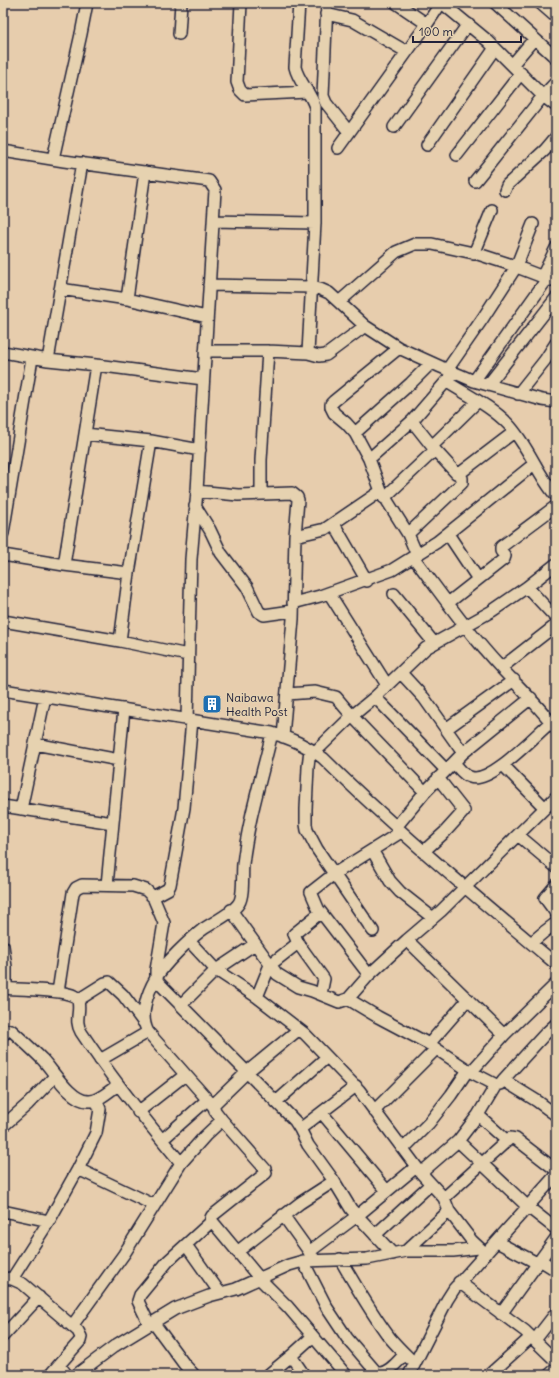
<svg xmlns="http://www.w3.org/2000/svg" width="559" height="1378" font-family="Delius,sans-serif">
<style>
.lines{fill:none;stroke-linecap:round;stroke-linejoin:round}
.minor-casing{stroke:#22223b;stroke-width:14}
.minor{stroke:#e6d2b0;stroke-width:11}
.labels{text-anchor:middle;dominant-baseline:central;stroke-width:3;stroke-linejoin:round;paint-order:stroke}
.poi-label{font-size:12px;fill:#22223b;stroke:#e6d2b0;text-anchor:start}
</style>
<rect width="100%" height="100%" fill="#e7cdad"/>
<filter id="ink" filterUnits="userSpaceOnUse"><feTurbulence type="fractalNoise" baseFrequency=".025" numOctaves="2"/><feDisplacementMap in="SourceGraphic" scale="8" xChannelSelector="R" yChannelSelector="G"/><feConvolveMatrix kernelMatrix="1 2 1 2 8 2 1 2 1" color-interpolation-filters="sRGB"/></filter>
<g filter="url(#ink)">
<g class="lines">
<defs>
<path id="minor" d="M241,3L237,82L240,90L245,95L308,92
M299,3L295,67C298,81 311,93 315,107V223L308,353
M327,3L323,96L326,103L349,132
M396,3L427,24
M442,3L488,41L543,96L556,106
M495,3L556,58
M540,3L556,17
M326,14L352,20L407,52
M179,34L181,3
M512,65L534,39
M394,127L468,24
M427,145L495,48
M338,148L427,24L441,3
M3,151L64,161L209,181L215,190L197,491L191,559L187,720
M457,155L521,73
M53,159L81,34L87,3
M475,181L484,170L543,96L556,82
M505,190L507,185L545,150L556,137
M214,221L315,223
M474,254L492,210
M542,277L556,248
M209,285L311,287L320,289L329,293L365,326L399,348L441,367L474,381L542,400L556,402
M60,289L127,299L207,317
M127,299L145,172
M339,302L396,252L415,244H432L478,254L509,264L556,282
M399,348L334,401L331,404V407L334,413L346,423L355,433L369,459L381,491L408,534L417,555
M205,351H268L308,353L319,356L326,355L365,326
M3,352L48,360L96,365L203,379
M48,360L82,163
M447,370L483,318L516,267L533,224
M474,381L547,279
M447,382C467,395 491,406 508,424C528,445 537,474 556,496
M488,385L556,298
M518,394L545,360L556,343
M412,421L435,450L456,473L459,474L514,432
M355,433L411,383L431,363
M85,434L151,441L200,450
M432,446L478,401
M369,459L412,421L450,377
M197,491L238,495L292,493L297,497L298,500L295,536L293,619L283,737
M261,494V460L268,351
M384,498L435,450
M195,506L210,530L221,553L247,587L259,612L264,615L292,611
M334,524L367,581
M3,533L32,358
M408,534L462,483V478L459,474
M448,534L478,579
M295,536L325,529L381,491
M3,555L64,565L129,573
M414,558C442,595 469,634 501,668C520,688 540,707 556,729
M64,565L96,365
M527,587L556,618
M329,593L387,685
M394,594L434,643
M293,603L320,596L392,570L437,542L534,464
M448,603L504,559L505,556L501,551V547L556,506
M3,621L120,641L188,655
M120,641L129,573L151,441
M501,668L556,625
M401,673L424,698L463,753
M3,690L272,733C292,739 306,745 323,758C397,831 476,897 556,964
M287,694L315,692L336,697L352,716L425,792
M375,697L446,770
M446,729L514,680
M35,744L119,760
M310,749L308,767L306,809V824L307,830L317,849L373,931
M315,752L352,716L375,697L426,648L492,611L527,587L556,564
M454,763C459,768 463,775 470,777C490,785 535,735 551,722
M503,765L545,808
M3,806L113,823
M21,809L45,697
M396,827L425,792L463,753L531,698
M518,835L556,867
M372,850L390,881L400,892L433,918
M423,852L445,832L464,811L438,778
M107,885L124,709
M556,885L545,898L556,913
M153,897L168,889L170,885L184,808L192,720
M231,910L277,974L298,987L312,991L339,1002L348,999L369,975L407,940L441,911L556,797
M320,911L369,975
M407,940L504,1035
M190,942L216,970L257,997L305,1034L359,1090L421,1173L444,1198L449,1211L472,1241L486,1254
M531,943L544,932L556,923
M3,946L6,967V988
M3,988C23,990 54,989 72,995C75,996 77,998 78,1001C81,1012 74,1020 81,1032C112,1079 145,1120 181,1163
M58,992L73,893L76,888L82,885L133,886L146,890L153,897L164,923L156,970V978L159,983L295,1121L300,1129L308,1145L334,1181L351,1209L393,1254
M321,994L324,979L298,943L294,934L320,913L311,892L334,874L401,832
M257,997L270,965L298,943
M348,999L378,1017L429,1044L471,1072L496,1085L500,1084L503,1080L537,1101L556,1115
M78,1000L105,983L109,982L123,995L144,1023
M181,1005L216,970L255,944
M3,1035L7,1030H11C22,1040 33,1050 43,1060C54,1072 71,1101 88,1101C98,1102 109,1091 118,1085
M429,1044L468,999
M100,1060L148,1032
M471,1072L504,1035L556,984
M503,1080L545,1034L556,1024
M276,1102L327,1057
M214,1107L148,1032C139,1016 147,993 156,978C164,964 189,940 202,930C213,922 232,914 239,903C244,895 242,874 243,864C248,820 262,776 272,733
M374,1111L436,1049
M138,1112L185,1075
M322,1113L387,1191
M478,1115L507,1141
M3,1126L28,1104L55,1076
M300,1129L356,1086
M162,1140L207,1100
M458,1141L528,1207L556,1229
M403,1149L429,1123L451,1095L468,1070
M78,1169L154,1205
M421,1173L458,1141L478,1115L496,1085
M444,1198L510,1138L516,1139L556,1170
M3,1211L49,1221
M283,1215L313,1257
M212,1221L260,1279L288,1307L346,1375
M375,1235L431,1184
M497,1242L537,1263
M186,1245L220,1293
M406,1251L449,1211
M237,1252L300,1203L334,1181
M309,1252L357,1216L416,1167
M340,1259C356,1286 371,1313 390,1338C396,1345 403,1352 409,1358
M540,1260L556,1270
M303,1261L327,1308L347,1338L377,1373C388,1375 398,1361 405,1354
M3,1278L12,1279L23,1284L78,1331L81,1337L80,1341L50,1375
M12,1279L49,1221L78,1169L96,1133L100,1109L96,1100
M459,1282L525,1331L556,1361
M501,1314L556,1238
M153,1322L184,1364L194,1375
M149,1324L138,1301L140,1295L168,1261L212,1221L211,1218L212,1216L266,1173L265,1169L222,1120L215,1111L214,1107V1104L247,1072L298,1030
M72,1326L124,1254L181,1163L205,1136L222,1120
M3,1336L39,1297
M535,1340L556,1313
M291,1356L304,1375
M59,1365L67,1375
M76,1375L116,1345L175,1309L209,1296L236,1289L289,1265L303,1261L367,1259L406,1251H453L479,1248
M268,1375L291,1356L312,1337
M409,1375L447,1300L454,1289L556,1175
M489,1375L531,1337
M549,1375L556,1369"/>
</defs>
<use href="#minor" class="minor-casing"/>
<use href="#minor" class="minor"/>
</g>
</g>
<defs>
<symbol id="building-square" viewBox="-11 -11 22 22"><rect x="-9" y="-9" width="18" height="18" rx="4" fill="#1f6fb2" stroke="#e6d2b0"/><path d="M-4-6H4V6H1V3H-1V6H-4ZM-2.5-4.3h1.7v1.8h-1.7ZM.8-4.3h1.7v1.8H.8ZM-2.5-1h1.7V.8h-1.7ZM.8-1h1.7V.8H.8Z" fill="#fff"/></symbol>
</defs>
<g fill-rule="evenodd">
<use href="#building-square" x="201" y="693" width="22" height="22"/>
</g>
<g class="labels">
<g class="poi-label">
<text x="226" y="697">Naibawa<tspan x="226" dy="14">Health Post</tspan></text>
</g>
</g>
<rect width="559" height="1378" fill="none" stroke="#e6d2b0" stroke-width="16"/>
<rect x="8" y="8" width="543" height="1362" fill="none" stroke="#22223b" stroke-width="1.5" filter="url(#ink)"/>
<path d="M413 36v6h108v-6" fill="none" stroke="#22223b" stroke-width="2"/>
<text x="419" y="36" font-size="12" fill="#22223b" stroke="#e6d2b0" stroke-width="3" paint-order="stroke">100 m</text>
</svg>
